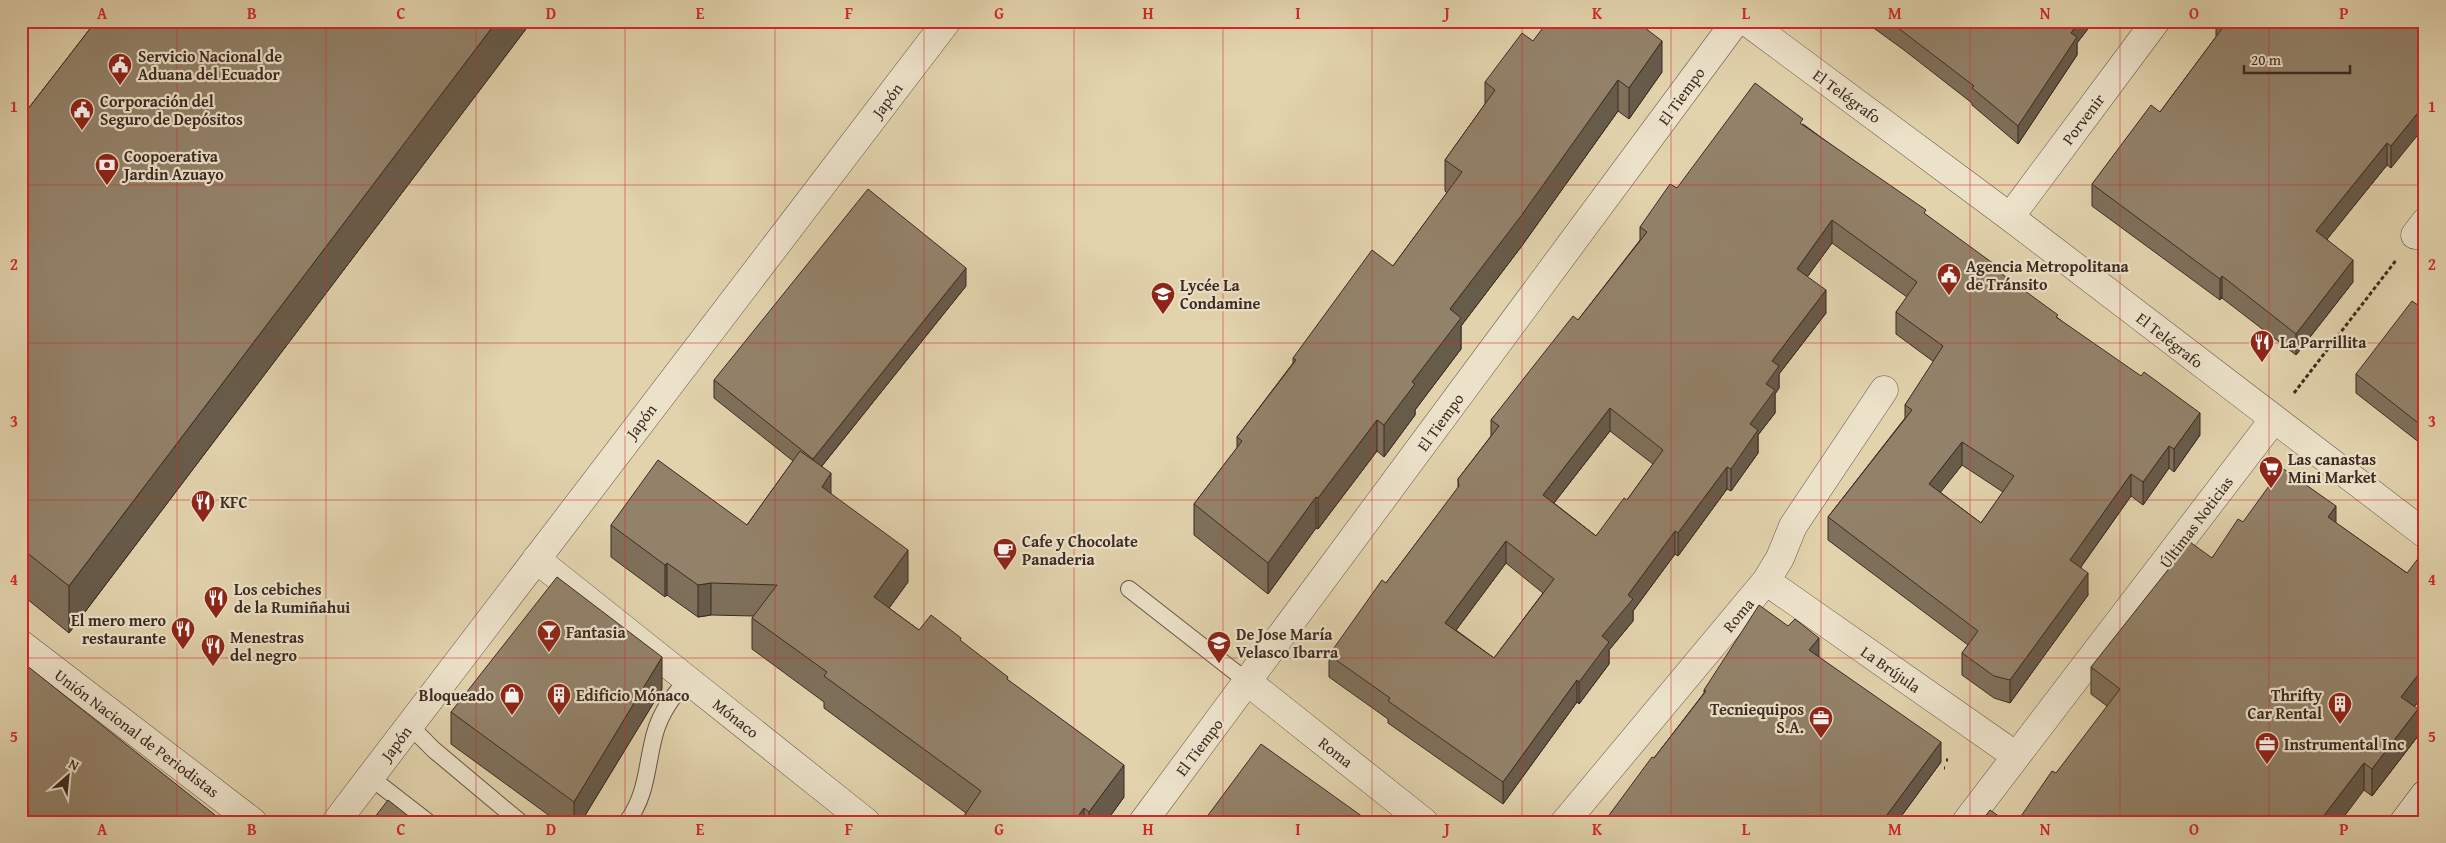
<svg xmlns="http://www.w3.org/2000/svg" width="2446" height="843" font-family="'Gentium Book Plus',serif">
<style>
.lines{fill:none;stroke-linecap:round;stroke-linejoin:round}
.service-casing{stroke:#665445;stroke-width:18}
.minor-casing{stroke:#665445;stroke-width:29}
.secondary-casing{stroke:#3d2a22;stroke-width:29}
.path{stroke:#3d2a22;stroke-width:3;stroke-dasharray:4 2.5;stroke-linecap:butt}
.service{stroke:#ece2ca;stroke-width:16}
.minor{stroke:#ece2ca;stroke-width:28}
.secondary{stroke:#ece2ca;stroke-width:28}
.wall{fill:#7e705b;stroke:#3d2a22;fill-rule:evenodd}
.shaded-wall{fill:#675b4a;stroke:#3d2a22}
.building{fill:#93826a;stroke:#3d2a22;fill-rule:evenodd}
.grid{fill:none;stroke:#d62828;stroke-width:1;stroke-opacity:0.55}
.labels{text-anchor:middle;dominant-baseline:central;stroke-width:4.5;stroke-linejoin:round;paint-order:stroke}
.poi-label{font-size:16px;font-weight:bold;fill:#3d2a22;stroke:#ece2ca;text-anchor:start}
.street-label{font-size:16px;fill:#3d2a22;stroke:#ece2ca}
.neatline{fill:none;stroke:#d62828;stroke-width:2}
.grid-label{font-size:16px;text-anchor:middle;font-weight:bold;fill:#d62828}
</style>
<rect width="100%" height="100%" fill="#e2d3ad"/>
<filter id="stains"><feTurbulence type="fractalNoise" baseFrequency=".004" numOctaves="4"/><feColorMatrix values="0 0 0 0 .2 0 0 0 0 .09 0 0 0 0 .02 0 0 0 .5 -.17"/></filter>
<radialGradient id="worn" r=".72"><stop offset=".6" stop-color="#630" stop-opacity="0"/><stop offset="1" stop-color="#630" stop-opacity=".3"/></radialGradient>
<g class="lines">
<defs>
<path id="service" d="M1129,589L1248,682
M409,725L434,750L520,822
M370,777L428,822
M627,822C648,793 646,765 655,733C661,712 673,696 687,680"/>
<path id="minor" d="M1746,21L2010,217L2425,534
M2010,217L2156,21
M2415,235L2425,222
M536,559L866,822
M1766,581L2016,756
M21,644L253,822
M1248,682L1424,822
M336,822L947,21
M1143,822L1736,21
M1565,822L1766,581L1780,558L1793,526L1884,390
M1966,822L2274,419"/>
<path id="secondary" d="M2404,822L2425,794"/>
</defs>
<use href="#service" class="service-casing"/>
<use href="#minor" class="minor-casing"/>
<use href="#secondary" class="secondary-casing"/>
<path class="path" d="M2294,393L2397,259
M1946,760H1948
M1944,768H1945"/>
<use href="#service" class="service"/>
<use href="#minor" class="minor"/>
<use href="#secondary" class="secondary"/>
</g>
<path class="wall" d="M96,21H532L69,633L21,594V118Z
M1864,21H2094L2077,43V55L2018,144L1972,105V103L1904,50Z
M2216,21H2425L2391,168L2387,165L2327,239L2353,282L2296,355L2222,298L2220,300L2092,206V184L2160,112L2216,37Z
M1533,41L1662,72L1629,119L1618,111L1521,247L1461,326V349L1415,410V415L1384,457L1377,451L1318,529L1316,528L1268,594L1194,535V504L1237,448V437L1293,363V358L1393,266L1447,193L1445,191V160L1485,104V82Z
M1803,124L1926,215L2058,318L2200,435L2174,472L2169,468L2143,505L2131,496L2081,567L2088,595L2010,703L1994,698L1962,675V653L1968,645L1828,540V517L1905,418V405L1934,362L1896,334V312L1907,297L1832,243L1807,277L1826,313L1779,374V388L1775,394V413L1758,435V453L1731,491L1727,489L1678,556L1675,554L1633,611V621L1609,650V664L1579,704L1577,702L1503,804L1388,723V719L1329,677V655L1386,583L1458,488V479L1491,436V420L1578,320L1640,240V227L1677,188ZM1610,431L1653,464L1627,500L1596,536L1554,503ZM1962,465L2003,492L1981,523L1940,492ZM1506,563L1543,593L1494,658L1456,630Z
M966,286L822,466L831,494L908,582L889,608L919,630L961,642L1008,680L1124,797L1106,822H960L966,813L824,708V702L752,649V618L754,616L711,615L698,617L667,595L665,597L611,557V525H747L793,461L714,398V380Z
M2425,310V450L2420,447V443L2356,393V374Z
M2243,522L2336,523L2407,573L2425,560V693L2414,707L2418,736L2372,796L2364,790L2107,706L2091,694V667L2212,558Z
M1819,657L1941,762L1897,822H1600L1607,818L1654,758L1704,693V690Z
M662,689L581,822H558L451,744V712Z"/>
<path class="shaded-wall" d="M497,21H532L69,633V586Z
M2080,21H2094L2077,43V55L2018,144V126L2071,33Z
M1662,41V72L1629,119V88Z
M1618,80V111L1521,247L1461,326V349L1415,410V415L1384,457V425L1412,382L1450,309Z
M2425,104V126L2391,168V146Z
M2387,143V165L2316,253V231Z
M1832,220V243L1797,291V269Z
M2353,260V282L2296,355V334Z
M966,268V286L813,477V459Z
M2222,276V298L2220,300V279Z
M1826,290V313L1779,374V388L1775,394V413L1758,435V453L1731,491V469L1750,424L1766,384L1772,361Z
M1610,408V431L1543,517V495Z
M2200,413V435L2174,472V449Z
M1377,420V451L1318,529V498Z
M1962,442V465L1929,507V484Z
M2169,446V468L2143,505V482Z
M1727,467V489L1678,556V533Z
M831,473V505L822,487Z
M2131,474V496L2070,582V560Z
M1316,497V528L1268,594V563Z
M2336,506V533L2328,517Z
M1675,531V554L1633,611V621L1609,650V664L1579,704V682L1602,636L1628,595Z
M1506,541V563L1445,645V623Z
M908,550V582L874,629V597Z
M667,563V595L665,597V565Z
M2088,573V595L2010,703V680Z
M711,583V615L698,617V585Z
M1819,638V658L1809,650Z
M662,657V689L581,822H574V802Z
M2425,666V693L2401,724V697Z
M1577,680V702L1503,804V782Z
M2418,709V736L2372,796V769Z
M1941,742V762L1897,822H1884V819Z
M2364,763V790L2340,822H2319Z
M1124,765V797L1106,822H1089V812Z
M1084,808V822H1074Z
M215,815V822H210Z
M1880,816V822H1875Z"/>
<path class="building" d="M96,21H497L69,586L21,548V118Z
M1548,21H1636L1662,41L1629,88L1618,80L1521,216L1450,309L1461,318L1412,382L1415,384L1384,425L1377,420L1318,498L1316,497L1268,563L1194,504L1242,441L1237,437L1296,360L1293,358L1372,250L1393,266L1462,172L1445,160L1495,90L1485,82L1522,33L1533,41Z
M1889,21H2080L2071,33L2077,37L2018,126L1972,88L1974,86Z
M2218,21H2425V104L2391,146L2387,143L2316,231L2353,260L2296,334L2222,276L2220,279L2092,184L2151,105L2160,112L2224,26Z
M1755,83L1803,119L1800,123L1926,210L1924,213L1994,264L1992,267L2058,315L2056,317L2141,376L2144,372L2200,413L2174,449L2169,446L2143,482L2131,474L2070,560L2088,573L2010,680L1994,676L1962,653L1978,631L1828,517L1912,410L1905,405L1943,346L1896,312L1917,282L1832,220L1797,269L1826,290L1772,361L1779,366L1766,384L1775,390L1750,424L1758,430L1731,469L1727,467L1678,533L1675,531L1628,595L1633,599L1602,636L1609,642L1579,682L1577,680L1503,782L1388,701L1390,698L1329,655L1382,580L1386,583L1459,486L1458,479L1499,426L1491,420L1573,316L1578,320L1647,232L1640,227L1670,184L1677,188ZM1610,408L1663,450L1627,500L1624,498L1596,536L1543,495ZM1962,442L2014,476L1981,523L1929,484ZM1506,541L1554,579L1494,658L1445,623Z
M868,189L966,268L813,459L714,380Z
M2412,301L2425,310V431L2420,428L2422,426L2356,374Z
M800,451L831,473L822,487L908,550L874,597L919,630L931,615L961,638L960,640L1008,677L1007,679L1124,765L1089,812L1084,808L1074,822H960L981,791L824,676L827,672L752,618L777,585L711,583L698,585L667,563L665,565L611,525L658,460L747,525Z
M2282,468L2336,506L2328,517L2407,573L2420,556L2425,560V666L2401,697L2418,709L2372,769L2364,763L2319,822H2017L2052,771L2056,773L2120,689L2091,667L2190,542L2212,558L2238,519L2243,522Z
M557,577L662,657L574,802L451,712Z
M1759,605L1788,626L1795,619L1819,638L1809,650L1941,742L1884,819L1880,816L1875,822H1600L1604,816L1607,818L1652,757L1654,758L1706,691L1704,690Z
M21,661L215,815L210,822H21Z
M1261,744L1370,822H1203Z
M388,800L416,822H371Z
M1990,810L2007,822H1981Z"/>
<path class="grid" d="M177,21V822M326,21V822M476,21V822M625,21V822M775,21V822M924,21V822M1074,21V822M1223,21V822M1372,21V822M1522,21V822M1671,21V822M1821,21V822M1970,21V822M2120,21V822M2269,21V822M21,185H2425M21,343H2425M21,500H2425M21,658H2425"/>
<defs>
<symbol id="civic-pin" viewBox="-11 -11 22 30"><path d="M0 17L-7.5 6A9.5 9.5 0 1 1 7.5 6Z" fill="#8f2418" stroke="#ece2ca"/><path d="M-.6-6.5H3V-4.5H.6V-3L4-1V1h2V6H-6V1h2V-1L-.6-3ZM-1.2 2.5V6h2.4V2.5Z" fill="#fff"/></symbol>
<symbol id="bank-pin" viewBox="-11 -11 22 30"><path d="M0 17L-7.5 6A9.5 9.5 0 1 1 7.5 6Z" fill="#8f2418" stroke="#ece2ca"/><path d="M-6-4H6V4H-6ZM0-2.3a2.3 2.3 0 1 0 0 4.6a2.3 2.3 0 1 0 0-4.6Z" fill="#fff"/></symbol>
<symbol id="school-pin" viewBox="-11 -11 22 30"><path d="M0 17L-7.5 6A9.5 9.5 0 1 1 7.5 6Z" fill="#8f2418" stroke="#ece2ca"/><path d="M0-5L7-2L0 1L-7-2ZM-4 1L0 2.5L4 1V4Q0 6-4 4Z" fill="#fff"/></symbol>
<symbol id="restaurant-pin" viewBox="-11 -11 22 30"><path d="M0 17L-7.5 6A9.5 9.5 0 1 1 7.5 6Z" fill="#8f2418" stroke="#ece2ca"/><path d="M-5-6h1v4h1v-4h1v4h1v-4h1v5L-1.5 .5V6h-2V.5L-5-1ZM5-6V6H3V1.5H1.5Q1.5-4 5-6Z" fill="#fff"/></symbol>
<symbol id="supermarket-pin" viewBox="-11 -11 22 30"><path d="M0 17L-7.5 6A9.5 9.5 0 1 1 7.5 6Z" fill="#8f2418" stroke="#ece2ca"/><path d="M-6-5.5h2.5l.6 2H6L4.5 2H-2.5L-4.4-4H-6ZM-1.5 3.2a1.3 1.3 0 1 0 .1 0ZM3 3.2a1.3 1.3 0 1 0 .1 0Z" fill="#fff"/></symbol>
<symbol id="cafe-pin" viewBox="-11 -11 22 30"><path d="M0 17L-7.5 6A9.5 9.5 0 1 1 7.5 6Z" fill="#8f2418" stroke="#ece2ca"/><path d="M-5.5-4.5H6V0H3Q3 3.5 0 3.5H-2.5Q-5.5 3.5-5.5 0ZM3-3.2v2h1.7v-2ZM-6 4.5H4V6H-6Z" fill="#fff"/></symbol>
<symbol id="bar-pin" viewBox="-11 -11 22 30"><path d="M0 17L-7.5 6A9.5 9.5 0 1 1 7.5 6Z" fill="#8f2418" stroke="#ece2ca"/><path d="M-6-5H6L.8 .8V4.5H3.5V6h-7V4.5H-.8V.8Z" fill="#fff"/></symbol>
<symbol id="shop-pin" viewBox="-11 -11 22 30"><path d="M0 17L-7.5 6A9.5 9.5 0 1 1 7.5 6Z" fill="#8f2418" stroke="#ece2ca"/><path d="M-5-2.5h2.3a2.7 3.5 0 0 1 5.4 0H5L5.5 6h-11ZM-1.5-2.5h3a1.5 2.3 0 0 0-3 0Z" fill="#fff"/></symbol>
<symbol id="building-pin" viewBox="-11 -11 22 30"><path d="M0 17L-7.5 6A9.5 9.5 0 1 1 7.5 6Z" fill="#8f2418" stroke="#ece2ca"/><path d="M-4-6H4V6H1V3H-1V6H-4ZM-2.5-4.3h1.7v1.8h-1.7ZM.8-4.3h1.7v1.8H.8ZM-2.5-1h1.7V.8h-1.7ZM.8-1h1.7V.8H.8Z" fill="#fff"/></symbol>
<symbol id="office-pin" viewBox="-11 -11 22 30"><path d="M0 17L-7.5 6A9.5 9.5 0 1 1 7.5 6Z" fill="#8f2418" stroke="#ece2ca"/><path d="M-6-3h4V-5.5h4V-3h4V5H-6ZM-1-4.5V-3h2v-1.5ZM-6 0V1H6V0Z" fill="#fff"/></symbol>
</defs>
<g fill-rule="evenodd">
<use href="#civic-pin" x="106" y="51" width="28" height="38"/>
<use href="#civic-pin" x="68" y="96" width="28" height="38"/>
<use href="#bank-pin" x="93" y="151" width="28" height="38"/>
<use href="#civic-pin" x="1935" y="261" width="28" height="38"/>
<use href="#school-pin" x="1149" y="280" width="28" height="38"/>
<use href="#restaurant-pin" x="2248" y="328" width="28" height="38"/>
<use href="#supermarket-pin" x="2257" y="454" width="28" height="38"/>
<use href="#restaurant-pin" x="189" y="488" width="28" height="38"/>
<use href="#cafe-pin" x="991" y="536" width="28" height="38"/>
<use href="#restaurant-pin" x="202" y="584" width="28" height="38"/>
<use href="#restaurant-pin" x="169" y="615" width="28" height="38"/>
<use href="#bar-pin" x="535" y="618" width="28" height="38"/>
<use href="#school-pin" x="1205" y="629" width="28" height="38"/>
<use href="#restaurant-pin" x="199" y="632" width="28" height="38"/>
<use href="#shop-pin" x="498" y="681" width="28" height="38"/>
<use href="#building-pin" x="545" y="681" width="28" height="38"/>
<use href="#building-pin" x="2326" y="690" width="28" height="38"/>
<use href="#office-pin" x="1807" y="704" width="28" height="38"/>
<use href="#office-pin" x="2253" y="730" width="28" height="38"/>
</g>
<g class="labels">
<g class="poi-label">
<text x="138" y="56">Servicio Nacional de<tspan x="138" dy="18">Aduana del Ecuador</tspan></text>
<text x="100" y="101">Corporación del<tspan x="100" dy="18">Seguro de Depósitos</tspan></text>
<text x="124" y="156">Coopoerativa<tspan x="124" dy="18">Jardin Azuayo</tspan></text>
<text x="1966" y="266">Agencia Metropolitana<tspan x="1966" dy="18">de Tránsito</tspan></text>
<text x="1180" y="285">Lycée La<tspan x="1180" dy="18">Condamine</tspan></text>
<text x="2280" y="342">La Parrillita</text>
<text x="2288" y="459">Las canastas<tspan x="2288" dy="18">Mini Market</tspan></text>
<text x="220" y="502">KFC</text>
<text x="1022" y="541">Cafe y Chocolate<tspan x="1022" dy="18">Panaderia</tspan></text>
<text x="234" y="589">Los cebiches<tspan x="234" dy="18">de la Rumiñahui</tspan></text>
<text x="166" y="620" text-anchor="end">El mero mero<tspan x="166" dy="18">restaurante</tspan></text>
<text x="566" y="632">Fantasia</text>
<text x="1236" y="634">De Jose María<tspan x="1236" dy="18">Velasco Ibarra</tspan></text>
<text x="230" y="637">Menestras<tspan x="230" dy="18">del negro</tspan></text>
<text x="494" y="695" text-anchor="end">Bloqueado</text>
<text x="576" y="695">Edificio Mónaco</text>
<text x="2322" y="695" text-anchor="end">Thrifty<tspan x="2322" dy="18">Car Rental</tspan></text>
<text x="1804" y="709" text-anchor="end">Tecniequipos<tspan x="1804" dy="18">S.A.</tspan></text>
<text x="2284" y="744">Instrumental Inc</text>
</g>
<g class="street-label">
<text transform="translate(1681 96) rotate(-54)">El Tiempo</text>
<text transform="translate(1847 96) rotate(36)">El Telégrafo</text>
<text transform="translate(887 100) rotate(-53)">Japón</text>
<text transform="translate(2083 119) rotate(-53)">Porvenir</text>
<text transform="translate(2170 340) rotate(38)">El Telégrafo</text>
<text transform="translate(641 421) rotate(-53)">Japón</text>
<text transform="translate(1440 422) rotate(-54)">El Tiempo</text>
<text transform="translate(2196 522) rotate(-53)">Últimas Noticias</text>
<text transform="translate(1738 615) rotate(-50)">Roma</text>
<text transform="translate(1891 669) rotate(35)">La Brújula</text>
<text transform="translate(736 718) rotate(38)">Mónaco</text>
<text transform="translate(137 733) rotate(37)">Unión Nacional de Periodistas</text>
<text transform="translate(396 743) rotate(-53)">Japón</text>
<text transform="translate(1199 747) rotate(-53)">El Tiempo</text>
<text transform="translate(1336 752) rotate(38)">Roma</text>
</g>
</g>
<rect width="2446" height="843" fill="none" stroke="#e2d3ad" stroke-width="55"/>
<g transform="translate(68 776) rotate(27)" stroke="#ece2ca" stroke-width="4" paint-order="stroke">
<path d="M0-4L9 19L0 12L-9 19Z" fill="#3d2a22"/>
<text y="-8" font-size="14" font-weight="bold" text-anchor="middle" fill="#3d2a22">N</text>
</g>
<path d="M2244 65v8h106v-8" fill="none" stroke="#3d2a22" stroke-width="2.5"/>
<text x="2251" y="65" font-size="15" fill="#3d2a22" stroke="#ece2ca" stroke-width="4" paint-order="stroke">20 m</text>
<rect x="28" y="28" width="2390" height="788" class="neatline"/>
<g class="grid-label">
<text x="102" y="19">A</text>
<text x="252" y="19">B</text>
<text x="401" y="19">C</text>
<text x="551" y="19">D</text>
<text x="700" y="19">E</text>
<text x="849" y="19">F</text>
<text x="999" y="19">G</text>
<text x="1148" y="19">H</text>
<text x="1298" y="19">I</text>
<text x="1447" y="19">J</text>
<text x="1597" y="19">K</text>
<text x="1746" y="19">L</text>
<text x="1895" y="19">M</text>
<text x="2045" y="19">N</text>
<text x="2194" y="19">O</text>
<text x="2344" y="19">P</text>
<text x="14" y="112">1</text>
<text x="2432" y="112">1</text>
<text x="14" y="270">2</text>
<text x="2432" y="270">2</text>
<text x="14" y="427">3</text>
<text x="2432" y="427">3</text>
<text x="14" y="585">4</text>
<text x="2432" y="585">4</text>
<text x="14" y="742">5</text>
<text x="2432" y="742">5</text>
<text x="102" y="835">A</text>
<text x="252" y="835">B</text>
<text x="401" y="835">C</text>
<text x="551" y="835">D</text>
<text x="700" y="835">E</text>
<text x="849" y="835">F</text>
<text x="999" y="835">G</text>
<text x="1148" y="835">H</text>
<text x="1298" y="835">I</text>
<text x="1447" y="835">J</text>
<text x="1597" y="835">K</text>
<text x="1746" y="835">L</text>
<text x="1895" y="835">M</text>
<text x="2045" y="835">N</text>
<text x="2194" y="835">O</text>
<text x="2344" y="835">P</text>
</g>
<rect width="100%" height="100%" filter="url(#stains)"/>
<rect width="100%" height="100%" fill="url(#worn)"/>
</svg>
